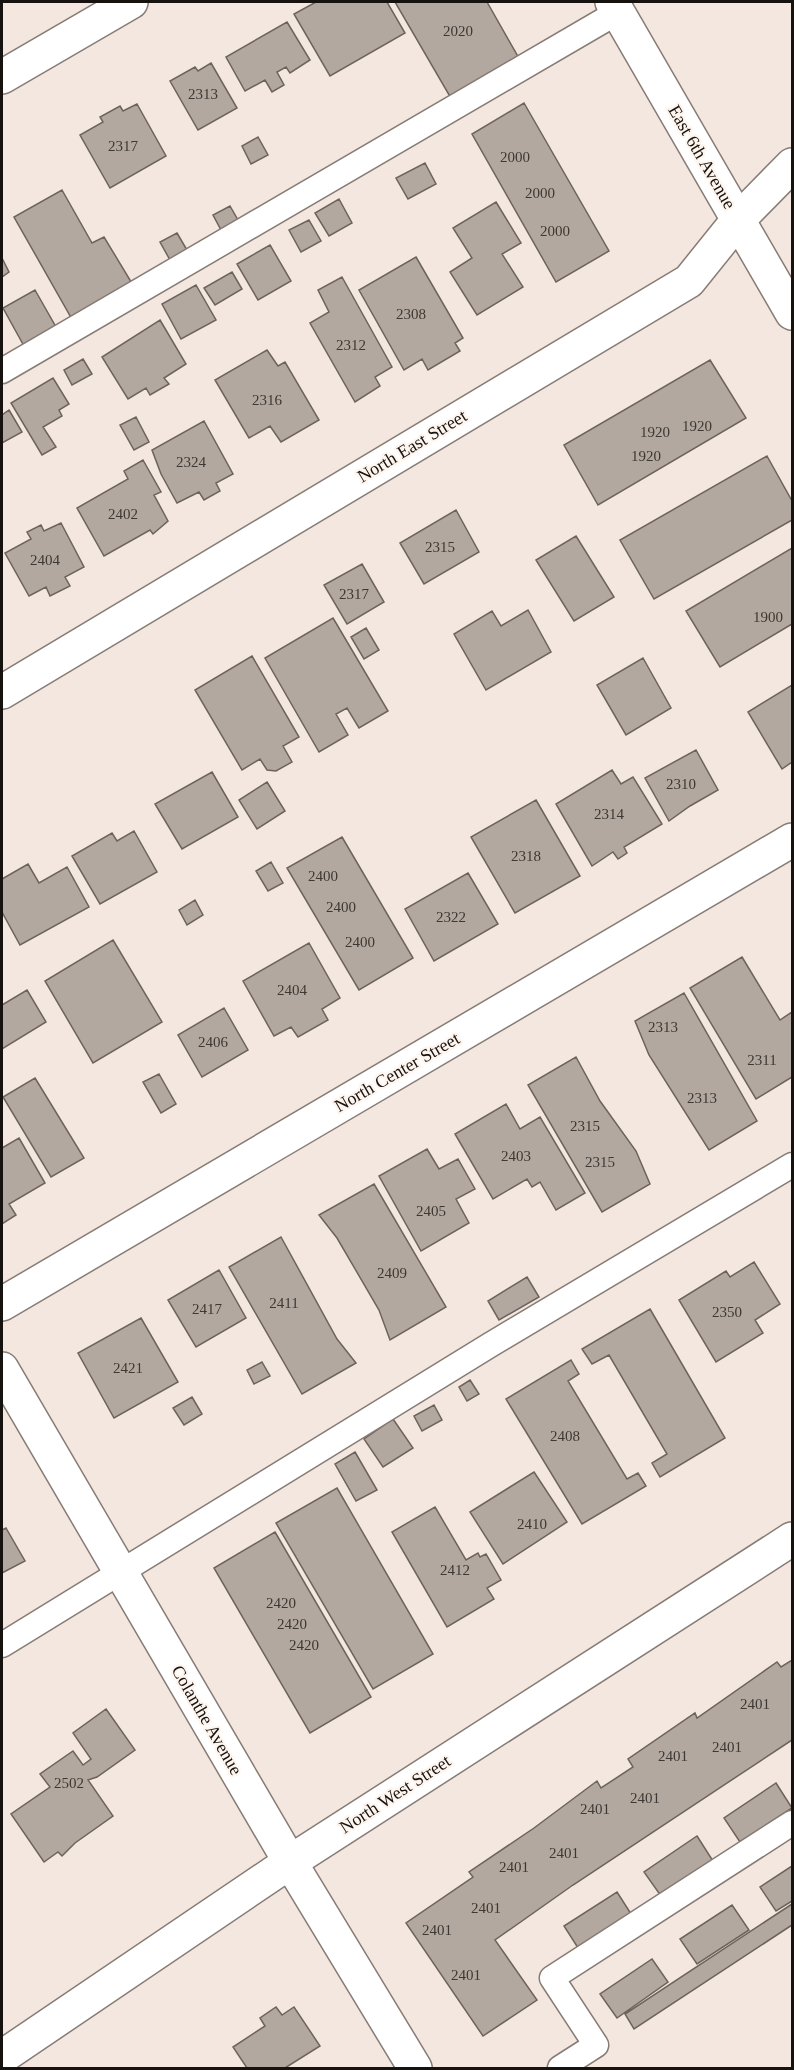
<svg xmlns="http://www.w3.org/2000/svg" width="794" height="2070" font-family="Georgia,serif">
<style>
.building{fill:#b3a8a0;stroke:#6d635c;stroke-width:1.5}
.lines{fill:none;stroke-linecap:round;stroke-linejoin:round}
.service-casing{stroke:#877c75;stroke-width:27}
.minor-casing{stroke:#877c75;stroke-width:36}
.tertiary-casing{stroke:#877c75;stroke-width:36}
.service{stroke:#fff;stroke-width:24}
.minor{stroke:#fff;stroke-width:33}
.tertiary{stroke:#fff;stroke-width:33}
.labels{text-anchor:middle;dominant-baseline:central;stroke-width:4.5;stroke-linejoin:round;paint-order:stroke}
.number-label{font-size:15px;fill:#3d3833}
.street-label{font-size:18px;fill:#16120f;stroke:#fff5ef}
</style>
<rect width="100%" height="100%" fill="#f3e7df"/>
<path class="building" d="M316,2H387L405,33L330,76L294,14Z
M395,2H487L520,60L452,100Z
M287,22L310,60L290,73L286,67L277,72L284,85L272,92L265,80L245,91L226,57Z
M211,63L237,108L198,130L170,81L195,67L198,71Z
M524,103L609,251L556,282L472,134Z
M137,104L166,156L110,188L80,135L103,122L100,117L120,106L123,111Z
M258,137L268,155L251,164L242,146Z
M425,163L436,184L408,199L396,178Z
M62,190L92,243L104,237L133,285L73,321L14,217Z
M339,199L352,223L329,236L315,213Z
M496,202L521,243L502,254L523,287L477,315L450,272L472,258L453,228Z
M230,206L238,220L221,230L213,215Z
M309,220L321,241L301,252L289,230Z
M177,233L187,250L170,260L160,242Z
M270,245L291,281L258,300L237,264Z
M416,257L463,338L455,343L460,351L428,370L422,359L404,370L359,290Z
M2,258L9,272L2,277Z
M232,272L242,289L215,305L204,288Z
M342,277L392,367L375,377L380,386L355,402L310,323L329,312L318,290Z
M196,285L216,320L181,339L162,304Z
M35,290L56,327L24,346L3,308Z
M160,320L186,364L164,378L169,384L150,395L146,388L128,399L102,357Z
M267,350L278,366L285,362L319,420L281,442L270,426L249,438L215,380Z
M83,359L92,374L72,385L64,370Z
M710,360L746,418L598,505L564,445Z
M53,378L69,404L59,410L62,416L43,427L56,447L42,455L11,403Z
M9,410L22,432L2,443V415Z
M136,417L149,442L134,450L120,425Z
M204,421L233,474L216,483L220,491L204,500L199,492L177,503L161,474L152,450Z
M767,456L792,501V520L654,599L620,540Z
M143,460L161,492L154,495L168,521L153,534L150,530L104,556L77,508L128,479L124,471Z
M456,510L479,552L424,584L400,543Z
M61,523L84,567L65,577L70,586L50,596L46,587L29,596L5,553L31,539L27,532L41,525L44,531Z
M576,536L614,597L574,621L536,560Z
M792,548V624L720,667L686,611Z
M362,564L384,602L347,624L324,585Z
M528,610L551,652L486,690L454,634L492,611L501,626Z
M333,618L388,711L359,728L347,708L336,714L348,735L319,752L265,658Z
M366,628L379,650L364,659L351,637Z
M252,656L299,737L283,746L292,762L276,771L267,770L260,759L242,770L195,690Z
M643,658L671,708L626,735L597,685Z
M792,685V762L782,769L748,712Z
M696,750L718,790L690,806L669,821L645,778Z
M612,770L621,784L633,777L662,824L624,847L627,853L618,859L613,852L592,866L556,804Z
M212,772L238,817L182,849L155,804Z
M267,782L285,811L257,829L239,800Z
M536,800L580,876L515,913L471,837Z
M134,831L157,872L100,904L72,856L112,833L117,841Z
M342,837L413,958L359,990L287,868Z
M271,862L283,883L268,891L256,871Z
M28,864L39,883L67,867L89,907L20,945L2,912V879Z
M468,873L498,924L434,961L405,909Z
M195,900L203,915L187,925L179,910Z
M113,940L162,1022L93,1063L45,981Z
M309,943L340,998L322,1009L328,1020L298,1037L291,1027L274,1036L243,981Z
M742,957L780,1020L792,1012V1077L756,1099L690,988Z
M27,990L46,1022L2,1049V1005Z
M684,993L757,1121L709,1150L649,1055L635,1021Z
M224,1008L248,1050L202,1077L178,1035Z
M576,1057L600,1101L636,1151L650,1184L602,1212L528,1085Z
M159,1074L176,1104L161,1113L143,1082Z
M35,1078L84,1158L51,1177L3,1097Z
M506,1104L520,1129L540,1117L585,1193L556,1210L540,1182L532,1187L527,1179L493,1199L455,1134Z
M19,1138L45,1183L9,1204L16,1215L2,1224V1148Z
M427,1149L439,1169L458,1159L475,1189L456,1199L469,1223L421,1251L379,1176Z
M374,1184L446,1307L390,1340L379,1310L337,1238L319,1215Z
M281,1237L337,1339L356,1363L302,1394L229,1267Z
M754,1262L780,1304L755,1320L763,1333L716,1362L679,1300L726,1271L730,1277Z
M219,1270L246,1318L196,1347L168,1300Z
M527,1277L539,1297L499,1320L488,1301Z
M650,1309L725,1438L660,1477L652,1463L667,1454L609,1355L592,1364L582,1349Z
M141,1318L178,1382L114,1418L78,1353Z
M571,1360L579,1374L568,1381L627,1479L638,1473L646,1486L582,1524L506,1399Z
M262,1362L270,1376L254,1384L247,1370Z
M470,1380L479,1394L467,1401L459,1387Z
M192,1397L202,1414L184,1425L173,1408Z
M434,1405L442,1420L422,1431L414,1416Z
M393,1419L413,1448L383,1467L364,1439Z
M355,1452L377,1490L356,1501L335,1464Z
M534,1472L567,1522L503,1564L470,1512Z
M337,1488L433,1654L373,1689L276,1523Z
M435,1507L466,1560L478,1553L480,1557L486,1554L501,1580L487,1588L494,1599L447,1627L392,1532Z
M6,1528L25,1561L2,1573V1530Z
M275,1532L371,1697L310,1733L214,1568Z
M792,1660V1740L573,1885L495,1940L537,2000L483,2036L406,1923L473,1877L469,1872L534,1828L597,1781L601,1788L633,1767L628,1759L695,1713L697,1718L777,1662L781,1667Z
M106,1709L135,1750L97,1777L88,1780L113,1816L75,1843L62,1856L58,1852L44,1862L11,1814L50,1787L40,1774L73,1751L83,1765L91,1759L73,1733Z
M776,1783L792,1808L740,1842L724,1818Z
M697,1836L713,1861L661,1896L644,1872Z
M792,1866V1901L776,1911L760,1887Z
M617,1892L633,1917L580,1951L564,1926Z
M792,1904V1925L634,2029L625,2014Z
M732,1905L749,1930L697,1964L680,1939Z
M652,1959L668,1982L617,2018L600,1994Z
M276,2007L282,2015L294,2007L320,2046L285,2068H247L233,2047L265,2026L260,2018Z"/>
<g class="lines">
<defs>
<path id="service" d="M2,371L618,12
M2,1645L490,1345L792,1165
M560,2068L596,2045L552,1978L792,1823"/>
<path id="minor" d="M612,2L792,313
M2,77L131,2
M2,692L689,281L738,220L792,165
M2,1304L792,840
M2,1369L290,1862L415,2068"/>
<path id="tertiary" d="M2,2057L290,1862L792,1539"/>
</defs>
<use href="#service" class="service-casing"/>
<use href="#minor" class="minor-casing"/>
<use href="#tertiary" class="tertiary-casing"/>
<use href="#service" class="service"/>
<use href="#minor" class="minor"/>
<use href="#tertiary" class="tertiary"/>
</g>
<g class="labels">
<g class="number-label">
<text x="458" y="31">2020</text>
<text x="203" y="94">2313</text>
<text x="123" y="146">2317</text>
<text x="515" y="157">2000</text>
<text x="540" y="193">2000</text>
<text x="555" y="231">2000</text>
<text x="411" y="314">2308</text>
<text x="351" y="345">2312</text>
<text x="267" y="400">2316</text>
<text x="697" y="426">1920</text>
<text x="655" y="432">1920</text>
<text x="646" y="456">1920</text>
<text x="191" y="462">2324</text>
<text x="123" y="514">2402</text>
<text x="440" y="547">2315</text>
<text x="45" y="560">2404</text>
<text x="354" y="594">2317</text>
<text x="768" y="617">1900</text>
<text x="681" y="784">2310</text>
<text x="609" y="814">2314</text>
<text x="526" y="856">2318</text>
<text x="323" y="876">2400</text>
<text x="341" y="907">2400</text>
<text x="451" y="917">2322</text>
<text x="360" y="942">2400</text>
<text x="292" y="990">2404</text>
<text x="663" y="1027">2313</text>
<text x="213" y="1042">2406</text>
<text x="762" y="1060">2311</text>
<text x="702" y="1098">2313</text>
<text x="585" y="1126">2315</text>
<text x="516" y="1156">2403</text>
<text x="600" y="1162">2315</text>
<text x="431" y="1211">2405</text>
<text x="392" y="1273">2409</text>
<text x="284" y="1303">2411</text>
<text x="207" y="1309">2417</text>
<text x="727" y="1312">2350</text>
<text x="128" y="1368">2421</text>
<text x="565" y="1436">2408</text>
<text x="532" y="1524">2410</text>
<text x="455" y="1570">2412</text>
<text x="281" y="1603">2420</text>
<text x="292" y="1624">2420</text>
<text x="304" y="1645">2420</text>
<text x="755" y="1704">2401</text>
<text x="727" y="1747">2401</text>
<text x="673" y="1756">2401</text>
<text x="69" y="1783">2502</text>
<text x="645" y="1798">2401</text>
<text x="595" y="1809">2401</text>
<text x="564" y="1853">2401</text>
<text x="514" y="1867">2401</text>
<text x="486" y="1908">2401</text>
<text x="437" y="1930">2401</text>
<text x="466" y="1975">2401</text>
</g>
<g class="street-label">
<text transform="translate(702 157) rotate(60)">East 6th Avenue</text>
<text transform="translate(412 446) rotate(-31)">North East Street</text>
<text transform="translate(397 1072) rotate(-30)">North Center Street</text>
<text transform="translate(207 1720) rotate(60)">Colanthe Avenue</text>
<text transform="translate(395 1794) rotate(-33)">North West Street</text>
</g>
</g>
<rect width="794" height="2070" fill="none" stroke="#16120f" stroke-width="6"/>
</svg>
